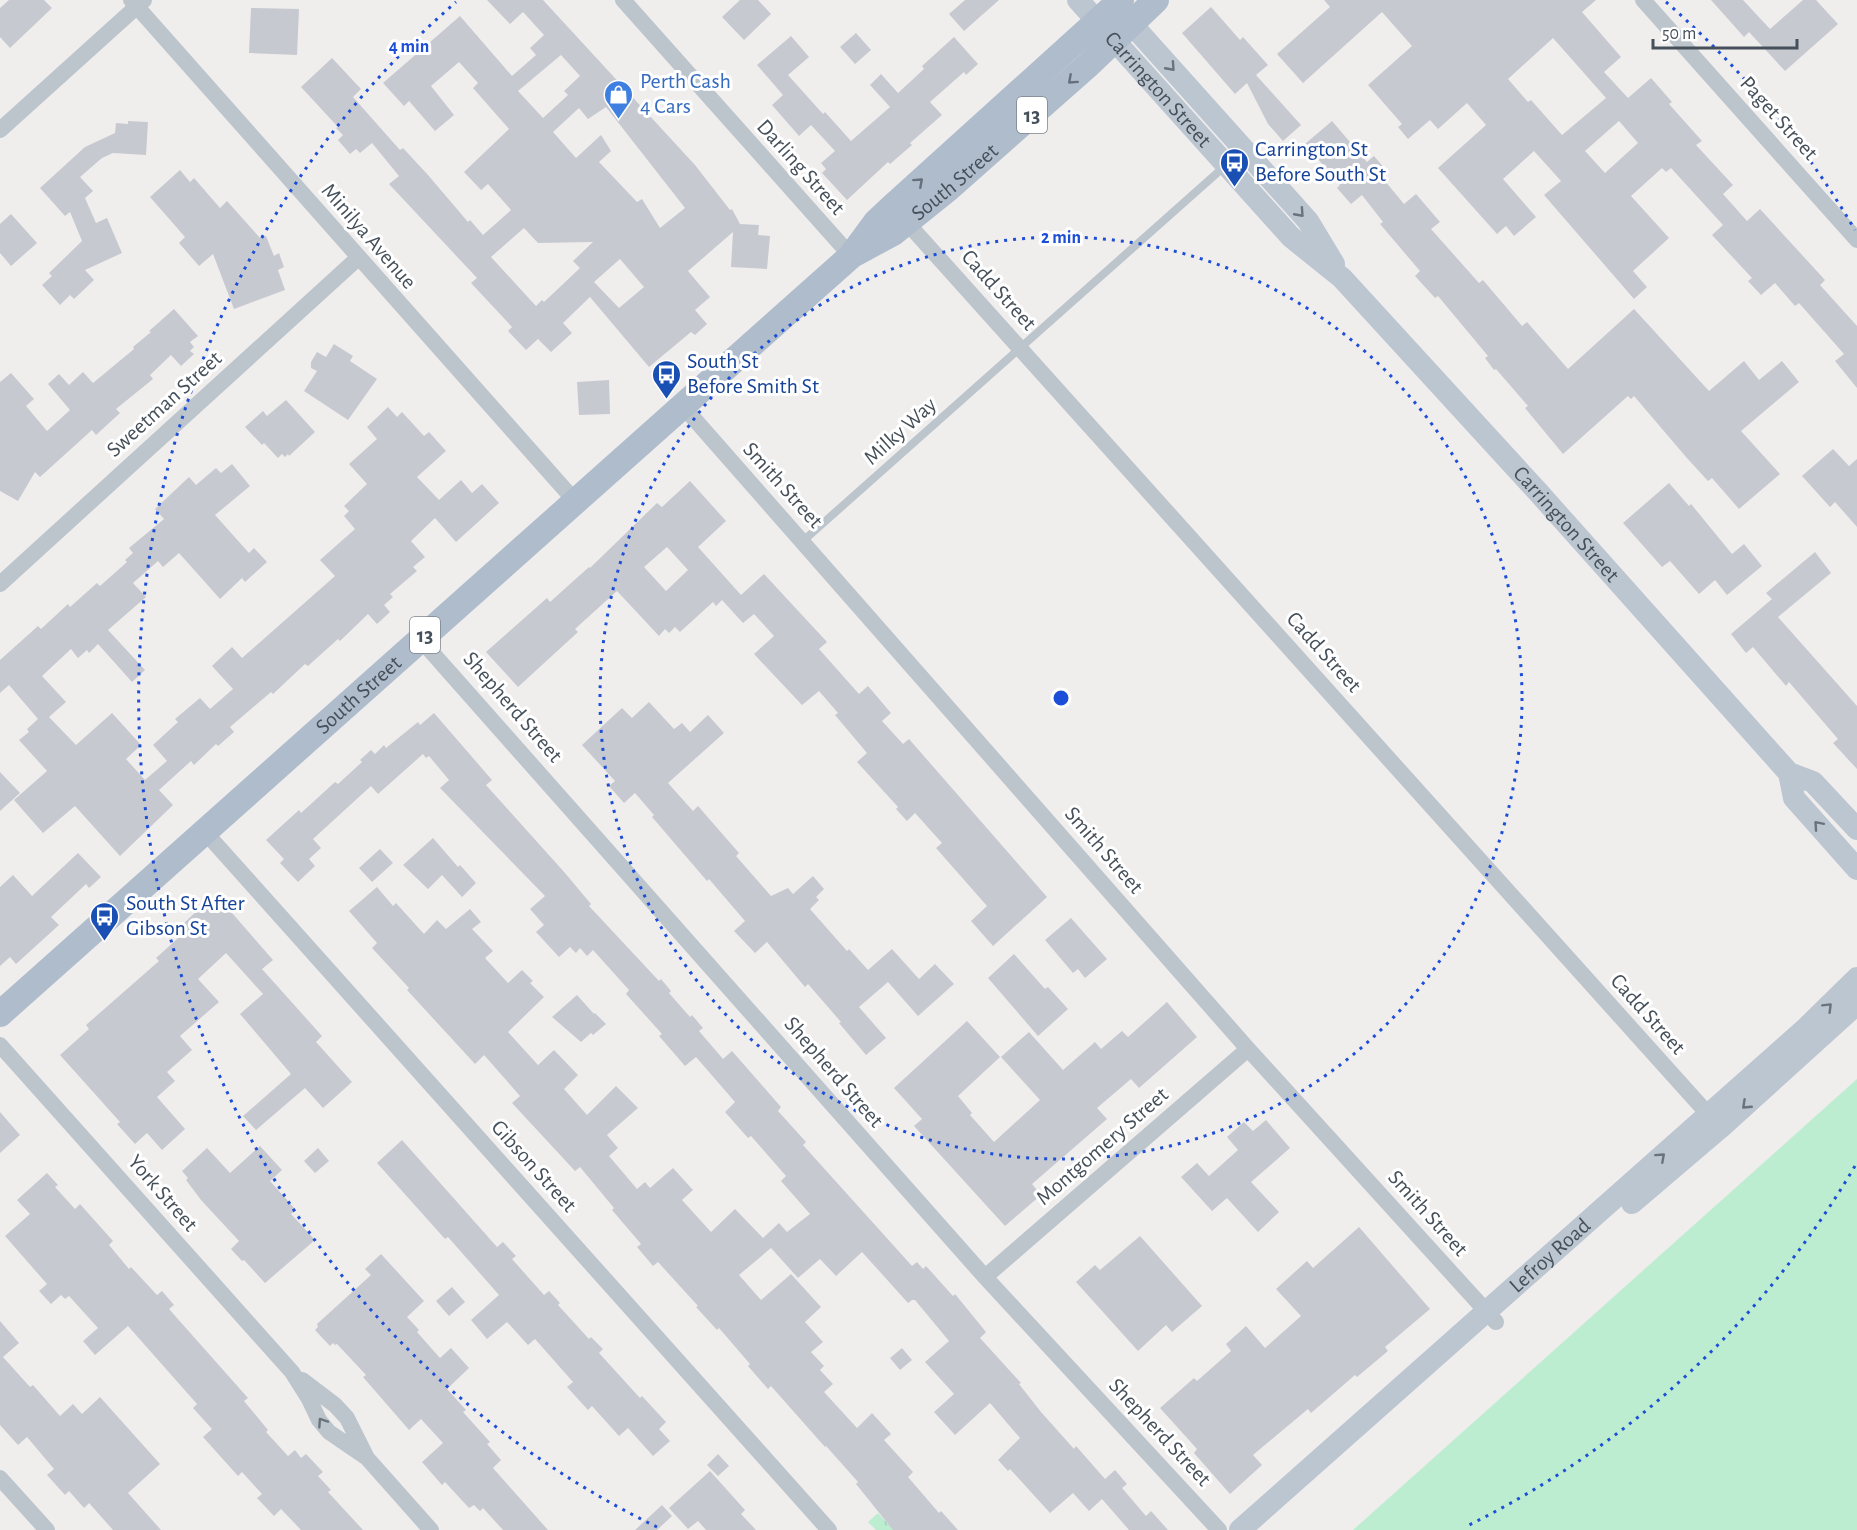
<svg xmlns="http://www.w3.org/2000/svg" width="1857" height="1530" font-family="'Alegreya Sans',sans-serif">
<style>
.grass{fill:url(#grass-tufts)}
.park{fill:#bdedd0}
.building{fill:#c7c9d0;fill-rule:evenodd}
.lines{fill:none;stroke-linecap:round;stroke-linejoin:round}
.lane{stroke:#bcc5cc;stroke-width:8}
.street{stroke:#bcc5cc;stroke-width:16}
.secondary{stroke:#bcc6d1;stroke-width:22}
.primary{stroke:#aebccc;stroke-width:26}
.oneway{stroke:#69737e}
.oneway2{stroke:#65707c}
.oneway3{stroke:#69737c}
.ring{fill:none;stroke:#1d4ed8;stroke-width:3;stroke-dasharray:3 6}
.labels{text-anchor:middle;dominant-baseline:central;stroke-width:6;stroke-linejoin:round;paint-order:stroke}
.shield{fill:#fff;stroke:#7e848c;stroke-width:1.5}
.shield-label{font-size:21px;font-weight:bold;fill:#46505a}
.shop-label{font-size:22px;fill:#366cbe;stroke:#fff;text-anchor:start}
.street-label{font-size:22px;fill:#46505a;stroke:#fff}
.transit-label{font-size:22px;fill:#164399;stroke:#fff;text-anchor:start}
.centre{fill:#1d4ed8;stroke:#fff;stroke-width:3}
.ring-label{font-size:18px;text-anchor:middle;font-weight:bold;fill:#1d4ed8;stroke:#fff;stroke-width:6;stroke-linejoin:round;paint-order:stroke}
</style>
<defs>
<pattern id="grass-tufts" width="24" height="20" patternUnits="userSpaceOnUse" patternTransform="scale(1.5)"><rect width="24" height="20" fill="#bdedd0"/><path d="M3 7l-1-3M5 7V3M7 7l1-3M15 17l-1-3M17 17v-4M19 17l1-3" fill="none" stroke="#a4cdb5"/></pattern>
</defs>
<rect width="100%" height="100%" fill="#f0eded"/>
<path class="grass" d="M878,1513L888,1524L899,1530H876L868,1522Z"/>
<path class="park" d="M1857,1079V1530H1353Z"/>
<path class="building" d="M9,0H44L52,8L10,48L0,37V8Z
M487,0H543L695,165L730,210L732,209L740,224L759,225L758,235L770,236L767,269L731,267L733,232L688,271L710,297L695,310L707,324L695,335L691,332L649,367L590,297L563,323L572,333L551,352L538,339L526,350L508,331L512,327L471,283L477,278L389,184L399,176L372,143L360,153L356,149L350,154L338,140L343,135L336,128L338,127L301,87L332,58L361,89L353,97L400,150L403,148L428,175L468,222L470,220L483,235L511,210L488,184L481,190L464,172L509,129L473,88L478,83L459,62L431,86L454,115L435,131L409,101L404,106L383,83L460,16L512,76L536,55L530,48L544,35L523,12L510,24ZM561,55L580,76L564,91L568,95L543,118L518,91ZM606,107L685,208L660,228L642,199L637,202L599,162L611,151L601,135L576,158L553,132L579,108L588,119ZM524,228L538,243L593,242L573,261L580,268L544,302L542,300L536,306L491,257ZM620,259L644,287L619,308L594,282Z
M740,0H758L771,14L744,40L722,17Z
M965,0H999L964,31L949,14Z
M1324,0H1596L1582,12L1621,57L1604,72L1628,98L1651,78L1672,102L1669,104L1702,141L1696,145L1733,185L1723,194L1747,221L1760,209L1825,280L1820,285L1857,326V388L1835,361L1844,354L1799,303L1795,306L1775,283L1761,295L1748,281L1752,278L1712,235L1723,225L1671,168L1666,172L1662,168L1631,196L1669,238L1633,271L1647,287L1634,299L1544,195L1561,181L1534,151L1503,179L1536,217L1514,236L1506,226L1497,234L1438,168L1486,125L1467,103L1438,129L1430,120L1408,139L1398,127L1402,124L1368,85L1412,46L1382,12L1303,83L1277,54L1330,7ZM1553,38L1606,98L1562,135L1531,100L1528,102L1508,79ZM1619,121L1638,143L1605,173L1585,151Z
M1711,0H1743L1770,29L1803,0H1816L1838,24L1785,71L1749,32L1744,37Z
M1211,7L1240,40L1243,37L1268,65L1256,75L1301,125L1283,141L1268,124L1247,83L1235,94L1182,33Z
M251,8L299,9L297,55L249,53Z
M856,33L871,50L855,64L840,47Z
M791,36L809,57L788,75L823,114L825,112L851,141L890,107L870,85L881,74L898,93L924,69L922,66L954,37L978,64L966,75L964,72L930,102L942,115L910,143L912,145L890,164L888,162L847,200L822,173L826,169L821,163L835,151L811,125L799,136L772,105L783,95L757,65Z
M128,121L148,122L146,155L113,153L102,158L80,177L93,191L85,198L96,223L107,218L122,253L85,270L94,280L74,299L70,295L60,305L42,285L52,276L49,273L82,241L70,212L65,216L40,188L85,147L115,133L116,123L128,124Z
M1332,121L1367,162L1374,156L1386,170L1380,175L1404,204L1416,194L1440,222L1431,229L1479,283L1483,280L1522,326L1527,322L1568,369L1634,309L1709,391L1744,361L1759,380L1782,361L1799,382L1741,431L1780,474L1739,509L1712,478L1708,481L1686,457L1634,396L1631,399L1628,396L1563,454L1525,408L1528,406L1496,369L1494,370L1485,358L1488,356L1438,296L1435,298L1415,276L1420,271L1380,224L1383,222L1362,195L1351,204L1337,188L1340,185L1305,144Z
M180,170L190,182L194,178L220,208L227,201L260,238L266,236L274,256L279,253L284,267L278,270L285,290L234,309L213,254L199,266L179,243L185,237L150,197Z
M11,214L37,243L11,266L0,253V224Z
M174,309L198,336L190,342L194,347L190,351L194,354L181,366L171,355L150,375L153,379L116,409L120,413L96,435L92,430L40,477L35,472L18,501L0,491V382L11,373L34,399L26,406L47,431L70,410L48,384L59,374L69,385L83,372L93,383L134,349L133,347L151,332L149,331Z
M334,344L353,356L350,361L377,379L348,420L304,391L317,371L311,368V362L317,352L326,357Z
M609,380L610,414L579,415L577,382Z
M286,400L315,432L289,456L288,454L285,457L282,454L278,458L264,443L262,445L245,427L263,411L267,416Z
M388,407L397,417L402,412L424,436L429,432L446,451L417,477L439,500L461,480L472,493L482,484L499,503L456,542L435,518L411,541L425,557L413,567L417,571L390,594L393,597L384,605L390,612L377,624L368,614L340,641L338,639L308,666L305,664L273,694L271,692L230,727L234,732L218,746L216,744L194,765L191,761L159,790L173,805L120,856L75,806L43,833L14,800L47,771L19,740L29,732L27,729L38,719L9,685L0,693V660L38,626L41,629L68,604L70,607L97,583L100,586L127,562L125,560L133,553L129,548L164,519L155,509L189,477L196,485L216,468L221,473L232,464L250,486L215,515L249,553L254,548L267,562L245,582L242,578L220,599L179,553L163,567L158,561L133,583L146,597L108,630L145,670L132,682L98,644L89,653L87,650L78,658L71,649L42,676L66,702L49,717L76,745L112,713L141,745L126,759L145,780L167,761L153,745L178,722L175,719L200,698L210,709L233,689L212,666L232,647L242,658L335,576L320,560L355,529L344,516L349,511L344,506L367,484L349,464L377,439L367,427Z
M1833,449L1849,466L1857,459V527L1835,502L1830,507L1802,476Z
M690,481L726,521L698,547L741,595L764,574L827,642L819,649L859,694L868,686L891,713L882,721L903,744L909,739L1047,897L993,946L971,921L987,906L936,848L942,843L915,813L907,821L896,809L898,807L857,762L867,753L835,715L838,713L819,691L802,705L754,654L774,636L754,614L743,623L722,600L716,606L713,602L680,632L675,627L669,633L665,629L659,636L617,591L575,629L578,632L518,687L486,652L547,598L550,602L589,567L590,568L657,503L662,507ZM667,547L688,570L666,591L644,567Z
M1669,483L1689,506L1691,504L1732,554L1744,544L1762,566L1727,595L1715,580L1699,594L1670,561L1662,567L1623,523Z
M1815,552L1831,573L1778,617L1857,706V769L1833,743L1838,739L1789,682L1786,686L1753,647L1746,653L1731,634L1772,599L1766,593Z
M649,702L674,729L682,723L690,732L708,715L724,733L668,783L693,811L698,806L739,853L736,856L771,896L788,888L793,894L813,876L824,889L816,897L819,900L810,909L847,951L849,949L868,970L892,949L919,979L935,964L954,984L918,1016L888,982L859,1007L886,1038L866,1055L839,1023L841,1022L808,984L805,987L767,942L755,953L734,931L745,921L709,879L707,881L652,817L654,815L635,793L624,803L609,786L615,781L582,745L622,708L632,718Z
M434,713L492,780L486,785L565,873L591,904L589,906L659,981L661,979L671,991L669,993L690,1017L692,1015L703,1028L699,1031L723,1059L732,1051L781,1107L778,1111L806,1142L803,1145L912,1266L917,1262L923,1269L926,1266L953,1296L955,1294L986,1332L980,1338L1021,1383L1019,1384L1041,1412L1074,1449L1076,1446L1105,1479L1115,1470L1127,1484L1122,1488L1146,1516L1151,1511L1168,1530H1129L1102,1499L1089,1511L1073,1493L1050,1513L1010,1469L1008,1471L998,1460L1020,1438L990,1403L955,1435L934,1412L954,1394L925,1362L949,1341L915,1300H912L908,1303L862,1252L836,1276L820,1259L798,1278L771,1248L739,1275L761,1300L791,1274L821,1307L805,1322L823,1342L811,1352L824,1366L820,1370L833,1384L824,1392L857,1428L872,1413L891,1434L884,1440L913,1472L908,1477L939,1513L941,1511L958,1530H893L856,1484L858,1482L826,1446L825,1447L771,1386L768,1389L748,1366L750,1364L719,1328L717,1330L696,1307L698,1306L658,1262L653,1266L637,1247L641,1244L612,1210L614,1208L580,1167L575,1171L512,1103L520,1096L484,1055L475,1064L407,990L409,988L372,948L377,943L349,911L377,887L393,906L396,903L424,934L437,920L446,929L470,909L481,922L472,929L493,951L485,958L508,983L522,970L533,981L530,983L544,997L508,1032L538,1065L554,1050L578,1075L564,1089L587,1115L616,1086L638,1108L607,1135L618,1148L609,1156L637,1189L645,1182L650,1188L673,1168L693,1190L682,1200L711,1232L735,1209L763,1238L779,1223L787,1232L810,1214L781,1181L786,1176L751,1136L748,1138L725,1112L735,1102L696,1057L685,1066L659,1036L662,1034L626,994L629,990L593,950L587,956L580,948L576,953L570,947L559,957L536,932L544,925L530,909L545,896L440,788L449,780L429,756L426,758L423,754L378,794L371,786L313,839L321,848L309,859L315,866L298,882L280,863L284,859L266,840L299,810L301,813L335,782L338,784L362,762L360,760L371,750L375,754L384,745L386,748L418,722L420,725Z
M0,772L20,793L0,811Z
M433,838L458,867L460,865L476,883L462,897L442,875L428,889L403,865Z
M380,849L393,863L372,882L359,868Z
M78,853L101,877L89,888L86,884L51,917L59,925L16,964L10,957L0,966V887L13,875L32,896Z
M219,898L273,960L262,969L322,1036L316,1042L352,1082L323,1108L305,1088L256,1130L243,1116L291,1074L240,1014L263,994L226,953L198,979L219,1002L180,1036L192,1050L167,1072L175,1081L157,1097L185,1129L162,1150L147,1133L135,1144L117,1124L120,1122L60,1055L89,1029L86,1025L159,961L156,958L188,929L183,924L202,906L205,910Z
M1071,918L1107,959L1085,978L1078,969L1073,973L1045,940Z
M1014,954L1045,989L1048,987L1068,1009L1038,1036L988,978Z
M577,995L594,1014L595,1013L606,1024L593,1035L591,1033L581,1042L552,1017Z
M1167,1002L1197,1037L1139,1088L1131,1079L1097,1108L1107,1119L1032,1184L1041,1195L1005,1226L914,1126L922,1119L894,1088L967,1021L1000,1057L958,1096L972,1113L970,1115L994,1142L1040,1100L1001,1057L1029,1032L1063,1070L1095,1042L1101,1049L1122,1031L1128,1037Z
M0,1112L20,1135L0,1153Z
M1266,1120L1290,1148L1251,1182L1279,1212L1258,1232L1227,1198L1212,1211L1181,1177L1197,1163L1209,1176L1238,1150L1227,1137L1244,1122L1253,1131Z
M402,1140L497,1247L503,1242L516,1256L512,1259L544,1295L549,1291L560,1303L558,1305L589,1339L591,1337L603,1349L599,1353L640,1398L642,1396L666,1422L659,1429L670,1441L653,1456L628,1428L619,1436L592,1406L588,1410L567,1387L573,1382L535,1339L528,1345L507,1322L487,1339L471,1320L499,1295L448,1237L445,1239L377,1163Z
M260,1146L282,1170L270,1181L296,1210L291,1214L315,1240L265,1283L244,1260L242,1261L231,1249L239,1241L201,1200L186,1180L188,1178L182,1171L207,1148L230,1173Z
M318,1148L329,1161L315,1173L304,1161Z
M47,1173L58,1185L55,1187L75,1209L80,1204L113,1241L109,1245L129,1269L131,1267L157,1295L162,1291L174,1305L169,1309L248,1398L244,1401L268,1430L266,1432L288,1456L295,1450L301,1458L306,1454L323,1472L318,1476L331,1490L328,1492L363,1530H301L281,1509L274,1516L257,1498L262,1494L242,1472L238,1476L203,1437L212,1429L193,1408L197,1404L128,1326L95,1355L83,1341L98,1328L69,1296L65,1299L61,1295L51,1304L39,1291L47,1284L5,1236L30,1214L17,1200Z
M1359,1227L1430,1309L1385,1347L1388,1351L1357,1377L1355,1375L1311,1413L1308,1409L1253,1455L1262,1465L1230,1494L1194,1453L1197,1449L1160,1408L1194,1378L1197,1381L1231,1351L1226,1344L1246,1326L1265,1348L1301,1316L1276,1289L1307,1261L1313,1268Z
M1140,1236L1202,1306L1172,1332L1166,1325L1138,1351L1076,1282L1095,1265L1100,1270Z
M381,1254L424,1301L407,1317L419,1330L417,1332L440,1358L451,1348L469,1368L447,1389L466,1410L463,1412L490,1442L487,1444L501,1460L493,1468L548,1530H503L483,1508L480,1511L474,1505L469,1508L445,1482L442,1485L422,1462L443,1443L421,1419L409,1430L363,1377L366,1375L337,1344L335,1345L333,1343L330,1346L315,1330L318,1327L317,1324L371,1275L365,1269Z
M452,1287L465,1302L449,1316L436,1301Z
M0,1321L19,1343L3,1357L30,1387L33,1385L60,1416L73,1404L82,1414L100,1397L160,1464L128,1493L161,1530H113L89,1503L84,1508L69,1491L65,1495L47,1475L54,1469L27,1437L18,1445L0,1425Z
M902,1348L912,1360L900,1370L890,1358Z
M718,1454L729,1466L718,1476L707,1465Z
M710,1471L745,1510L741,1514L756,1530H706L698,1521L688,1529L669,1508Z
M662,1505L672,1516L657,1530H635Z"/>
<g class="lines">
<path class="lane" d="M803,541L1225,166"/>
<path class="street" d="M131,0L575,501
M623,0L851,256
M1643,0L1857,240
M0,130L144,0
M901,216L1716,1123
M682,405L1248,1049L1496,1322
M0,584L358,258
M420,639L985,1277L1219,1530
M205,832L829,1530
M0,1045L292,1372L309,1399L319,1420L329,1432L367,1458
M985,1277L1248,1049
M302,1380L335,1405L347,1418L367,1458L431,1530
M0,1478L47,1530"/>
<g class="secondary">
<path id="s1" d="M1078,0L1291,237L1342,278L1538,492L1789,773L1813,782L1857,829"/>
<path d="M1119,10L1308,221L1334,264"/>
<path d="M1789,773L1794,798L1857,869"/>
<path d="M1632,1203L1720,1128L1857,1004"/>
<path id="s2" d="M1240,1530L1805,1029L1857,978"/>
</g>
<g class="primary">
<path id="s3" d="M856,253L893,233L949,188L1087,66L1156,0"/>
<path id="s4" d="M0,1014L851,256L876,222L892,207L1121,0"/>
</g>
</g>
<defs><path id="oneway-chevron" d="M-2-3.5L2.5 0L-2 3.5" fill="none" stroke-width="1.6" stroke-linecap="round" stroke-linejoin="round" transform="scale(1.5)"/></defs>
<g class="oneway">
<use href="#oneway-chevron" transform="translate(1171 67) rotate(48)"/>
<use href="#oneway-chevron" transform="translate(1300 213) rotate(48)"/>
<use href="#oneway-chevron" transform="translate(1818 825) rotate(-131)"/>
<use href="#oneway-chevron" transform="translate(1828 1007) rotate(-45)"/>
<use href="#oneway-chevron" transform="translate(1746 1105) rotate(137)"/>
<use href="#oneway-chevron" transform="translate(1661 1157) rotate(-42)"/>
</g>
<g class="oneway2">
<use href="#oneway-chevron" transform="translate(1072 80) rotate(138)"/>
<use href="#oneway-chevron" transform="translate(919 182) rotate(-42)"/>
</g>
<use class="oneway3" href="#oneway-chevron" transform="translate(322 1422) rotate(-124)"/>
<g class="ring">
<circle cx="1061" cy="698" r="461"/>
<path d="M1855 1166A922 922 0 0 1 1465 1527M657 1527A922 922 0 0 1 456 2M1666 2A922 922 0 0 1 1855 230"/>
</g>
<defs>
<symbol id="shop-pin" viewBox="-11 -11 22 30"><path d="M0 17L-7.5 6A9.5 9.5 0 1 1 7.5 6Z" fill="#3f7fe0" stroke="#fff"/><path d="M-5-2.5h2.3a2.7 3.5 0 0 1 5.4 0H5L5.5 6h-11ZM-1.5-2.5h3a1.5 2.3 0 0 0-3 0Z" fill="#fff"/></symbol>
<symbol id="bus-pin" viewBox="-11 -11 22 30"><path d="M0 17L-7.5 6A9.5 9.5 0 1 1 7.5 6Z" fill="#1a4fb4" stroke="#fff"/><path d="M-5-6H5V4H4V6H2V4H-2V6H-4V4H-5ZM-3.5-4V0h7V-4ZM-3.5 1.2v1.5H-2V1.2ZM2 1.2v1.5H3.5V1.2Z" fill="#fff"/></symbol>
</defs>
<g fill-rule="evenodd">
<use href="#shop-pin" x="602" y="78" width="33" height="45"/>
<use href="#bus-pin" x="1218" y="146" width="33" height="45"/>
<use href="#bus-pin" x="650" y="358" width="33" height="45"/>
<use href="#bus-pin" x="88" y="900" width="33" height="45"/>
</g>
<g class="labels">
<g class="shield">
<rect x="1017" y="97" width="30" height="36" rx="4.5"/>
<rect x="410" y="617" width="30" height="36" rx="4.5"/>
</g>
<g class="shield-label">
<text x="1032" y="115">13</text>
<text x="425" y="635">13</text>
</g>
<g class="shop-label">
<text x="640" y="81">Perth Cash<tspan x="640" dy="25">4 Cars</tspan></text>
</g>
<g class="street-label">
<text stroke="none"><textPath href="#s1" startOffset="120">Carrington Street</textPath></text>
<text transform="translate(1779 118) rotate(48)">Paget Street</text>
<text transform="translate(801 167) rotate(48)">Darling Street</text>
<text stroke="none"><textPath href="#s3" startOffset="122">South Street</textPath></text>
<text transform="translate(369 236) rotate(49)">Minilya Avenue</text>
<text transform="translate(999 290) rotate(48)">Cadd Street</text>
<text transform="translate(164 404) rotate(-42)">Sweetman Street</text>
<text transform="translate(900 431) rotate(-42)">Milky Way</text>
<text transform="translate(783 485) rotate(48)">Smith Street</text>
<text stroke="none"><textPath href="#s1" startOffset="717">Carrington Street</textPath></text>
<text transform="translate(1324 652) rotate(48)">Cadd Street</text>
<text stroke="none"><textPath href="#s4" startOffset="480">South Street</textPath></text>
<text transform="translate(513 707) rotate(49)">Shepherd Street</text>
<text transform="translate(1104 850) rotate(49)">Smith Street</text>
<text transform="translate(1648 1014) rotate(48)">Cadd Street</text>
<text transform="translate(834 1072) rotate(49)">Shepherd Street</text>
<text transform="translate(1102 1146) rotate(-41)">Montgomery Street</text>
<text transform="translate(534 1166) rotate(48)">Gibson Street</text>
<text transform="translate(163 1193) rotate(49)">York Street</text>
<text transform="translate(1428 1213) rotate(48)">Smith Street</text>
<text stroke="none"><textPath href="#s2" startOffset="414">Lefroy Road</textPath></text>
<text transform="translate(1160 1432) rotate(47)">Shepherd Street</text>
</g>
<g class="transit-label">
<text x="1255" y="149">Carrington St<tspan x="1255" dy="25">Before South St</tspan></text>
<text x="687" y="361">South St<tspan x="687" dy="25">Before Smith St</tspan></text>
<text x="126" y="903">South St After<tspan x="126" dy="25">Gibson St</tspan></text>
</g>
</g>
<circle cx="1061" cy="698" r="9" class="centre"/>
<g class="ring-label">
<text x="409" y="52">4 min</text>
<text x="1061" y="243">2 min</text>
</g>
<path d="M1653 39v9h144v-9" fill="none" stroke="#46505a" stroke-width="3"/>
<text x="1662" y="39" font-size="18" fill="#46505a" stroke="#ffffff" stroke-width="4.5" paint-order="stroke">50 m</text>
</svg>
